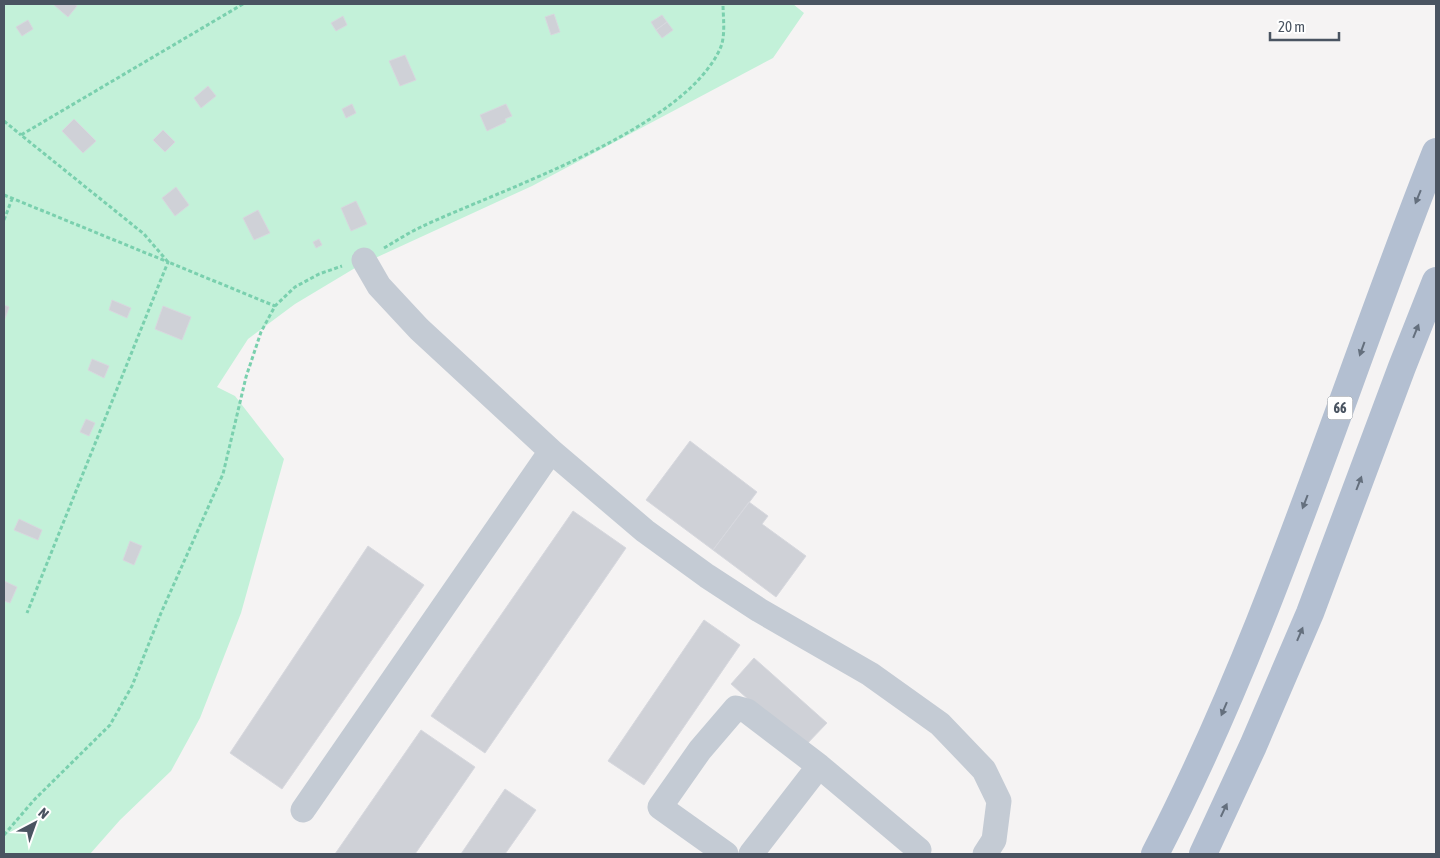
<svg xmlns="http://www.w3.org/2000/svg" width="1440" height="858" font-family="'Asap Condensed',sans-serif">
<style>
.green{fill:#c3f1d9}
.building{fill:#cfd1d7;stroke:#d7d8de}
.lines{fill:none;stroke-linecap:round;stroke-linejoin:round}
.path{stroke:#7ad0ae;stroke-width:3;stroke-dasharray:4 2.5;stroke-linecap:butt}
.minor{stroke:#c4cbd4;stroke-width:25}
.major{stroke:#b3bfd1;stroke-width:28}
.oneway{fill:#646f7d}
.labels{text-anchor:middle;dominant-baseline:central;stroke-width:4;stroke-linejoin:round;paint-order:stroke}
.shield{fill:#fff;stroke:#808790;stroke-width:1}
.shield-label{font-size:14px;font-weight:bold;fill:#4a5461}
</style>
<rect width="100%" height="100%" fill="#f5f3f3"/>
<path class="green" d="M4,4H793L804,13L773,58L532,186L360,265L295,304L248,339L217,387L235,396L284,459L241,613L200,718L171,771L120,820L90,854H4Z"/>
<path class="building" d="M56,4H74L77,6L68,17L54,5Z
M554,14L560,32L551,35L545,17Z
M662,15L667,22L656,30L651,22Z
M343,16L347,25L336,31L331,23Z
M28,20L33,29L22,36L16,27Z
M667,22L673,30L662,38L656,30Z
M405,55L416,80L400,86L389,61Z
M208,86L216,96L201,108L194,98Z
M352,104L356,113L346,118L342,109Z
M506,104L512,116L505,119L506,122L487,131L480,115Z
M74,119L96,141L83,153L62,131Z
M163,130L175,142L165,152L153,140Z
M176,187L189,205L175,216L162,198Z
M356,201L367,224L351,231L341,208Z
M258,210L270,233L254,240L243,218Z
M319,239L322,245L316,248L313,242Z
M112,300L131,308L127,318L109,310Z
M4,305L9,307L4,321Z
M163,306L191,317L182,340L155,329Z
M92,359L109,366L104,378L88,370Z
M86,419L95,423L89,436L80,432Z
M690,441L757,492L713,550L646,500Z
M749,502L768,516L762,524L806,556L776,597L713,550Z
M573,511L626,548L485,753L431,716Z
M19,519L42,530L38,540L14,530Z
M130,541L142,546L134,565L123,560Z
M368,546L424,585L282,789L230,753Z
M4,581L17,587L10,603L4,601Z
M704,620L740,645L644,785L608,761Z
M754,658L827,723L803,748L731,684Z
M421,730L475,767L415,854H335Z
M505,789L536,810L505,854H461Z"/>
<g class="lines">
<path class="path" d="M243,4L21,135L144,234L168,262L275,306
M4,121L21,135
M4,195L168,262L27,613
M4,220L12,199
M384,248C396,241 408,233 421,227C501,189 682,131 720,49C726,36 723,17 723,4
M4,835L34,800L110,725L132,686L161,613L223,474L246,377L261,332L275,306L295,287L319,274L342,266"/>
<path class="minor" d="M364,260L379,286L419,329L551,451
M303,810L551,451L645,531L707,576L759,610L870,674L940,724L984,770L999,801L994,840L985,854
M726,854L660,807L700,750L736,708L747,711L819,766L919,850L916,854
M751,854L819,766"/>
<path class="major" d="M1155,854C1271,630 1343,386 1436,152
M1203,854L1253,746L1310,613L1402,367L1436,281"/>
</g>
<defs><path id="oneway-solid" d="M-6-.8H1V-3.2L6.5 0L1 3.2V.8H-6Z" transform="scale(1.25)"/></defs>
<g class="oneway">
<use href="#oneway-solid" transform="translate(1418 197) rotate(112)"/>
<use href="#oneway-solid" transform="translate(1416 331) rotate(-68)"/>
<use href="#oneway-solid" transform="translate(1362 349) rotate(110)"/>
<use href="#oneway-solid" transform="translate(1359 483) rotate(-69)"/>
<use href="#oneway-solid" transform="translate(1305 502) rotate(111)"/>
<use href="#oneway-solid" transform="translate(1300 634) rotate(-67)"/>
<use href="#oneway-solid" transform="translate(1224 709) rotate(113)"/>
<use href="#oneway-solid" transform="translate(1224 810) rotate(-65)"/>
</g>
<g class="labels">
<rect class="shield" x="1327.5" y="396.5" width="25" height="23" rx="4"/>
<g class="shield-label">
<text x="1340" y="408">66</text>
</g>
</g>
<rect width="1440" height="858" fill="none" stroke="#4a5461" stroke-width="10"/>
<g transform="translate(35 823) rotate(41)" stroke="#ffffff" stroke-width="4" paint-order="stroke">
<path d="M0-4L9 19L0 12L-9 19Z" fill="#4a5461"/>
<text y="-8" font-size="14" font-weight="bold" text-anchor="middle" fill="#4a5461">N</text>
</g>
<path d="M1270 32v8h69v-8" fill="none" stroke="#4a5461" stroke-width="2.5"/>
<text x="1278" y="32" font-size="15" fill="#4a5461" stroke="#ffffff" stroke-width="4" paint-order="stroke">20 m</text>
</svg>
